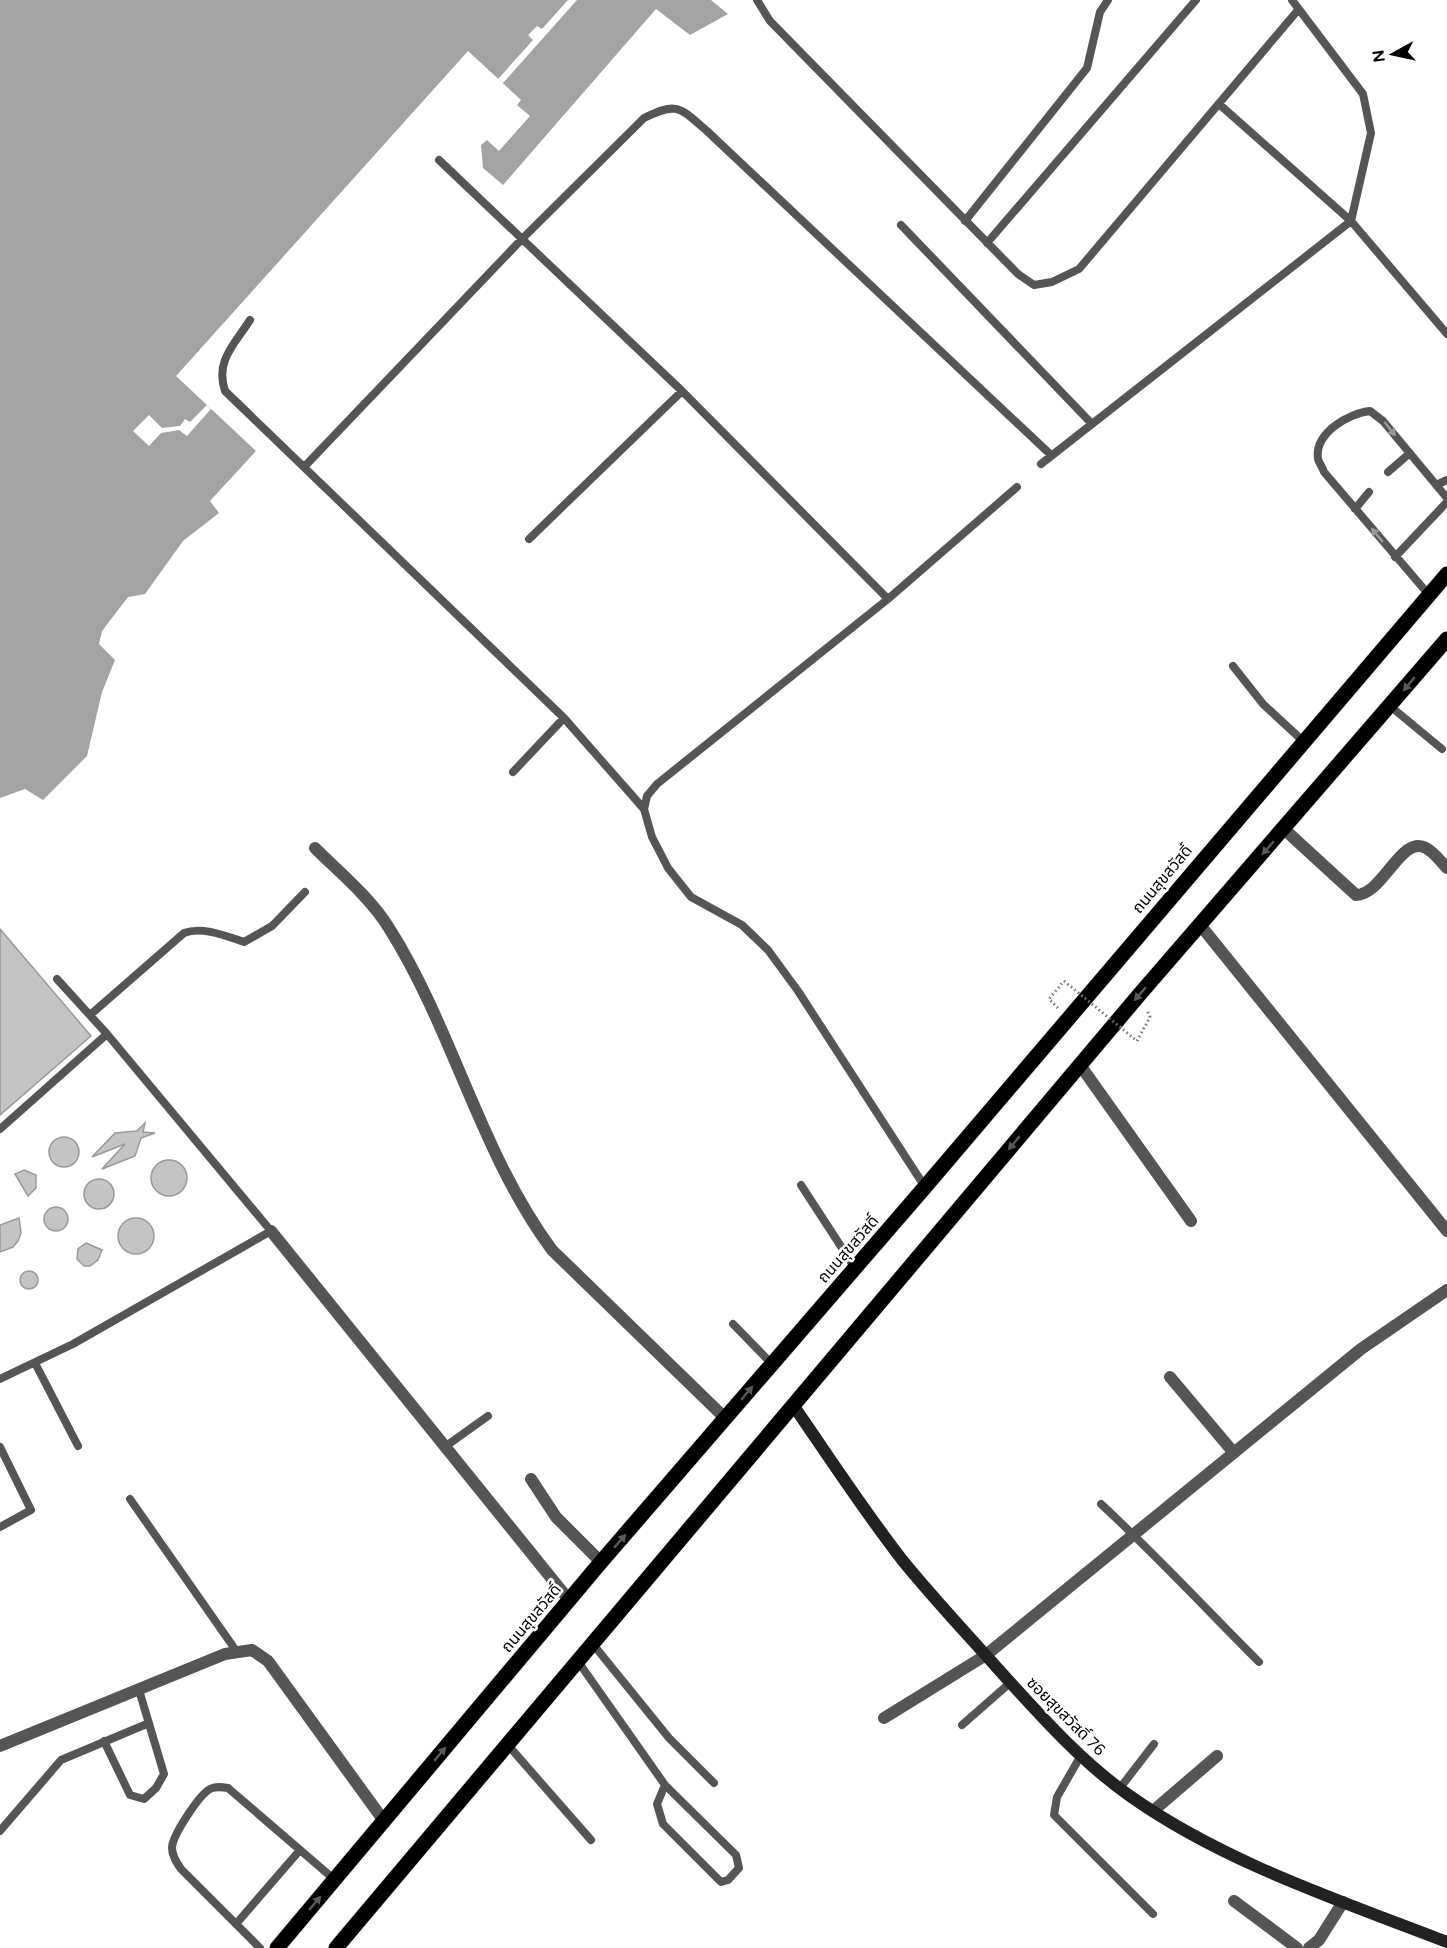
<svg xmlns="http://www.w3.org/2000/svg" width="1447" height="1948" font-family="Figtree,'Noto Sans Thai',sans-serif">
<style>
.water{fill:#a3a3a3}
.pier{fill:#fff}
.building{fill:#c4c4c4;stroke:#999;stroke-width:1.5}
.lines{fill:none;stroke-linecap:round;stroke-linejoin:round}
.primary-casing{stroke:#dbdbdb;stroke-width:16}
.path{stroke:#777;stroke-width:3;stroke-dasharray:1.5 3;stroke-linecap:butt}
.lane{stroke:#555;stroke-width:8}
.street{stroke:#555;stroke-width:12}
.secondary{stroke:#222;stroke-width:12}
.primary{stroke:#000;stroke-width:15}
.path-bridge{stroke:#777;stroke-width:3;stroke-dasharray:1.5 3;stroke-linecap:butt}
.oneway{fill:#999}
.oneway2{fill:#595959}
.labels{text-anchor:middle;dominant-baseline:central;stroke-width:5;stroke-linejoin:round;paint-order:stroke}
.street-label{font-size:16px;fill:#000;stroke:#fff}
</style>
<rect width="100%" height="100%" fill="#fff"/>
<path class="water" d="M0,0H711L728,14L690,35L656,9L503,185L483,168L481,145L487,140L499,151L530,116L517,105L521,100L468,51L176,376L256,451L210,501L219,513L183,541L145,594L128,597L102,631L99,644L115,660L102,692L87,756L43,800L25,789L0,798Z"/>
<path class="pier" d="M568,0H577L503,83L498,79L533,40L528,35L537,26L542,29Z
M207,405L211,409L187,436L179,430L161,433L149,446L133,431L149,415L162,428L180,426L185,419L190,422Z"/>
<path class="building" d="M0,929L91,1036L0,1115Z
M145,1123L143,1132L155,1133L141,1138L135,1156L102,1169L125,1144L92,1157L115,1133L137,1131Z
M49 1152a15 15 0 1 1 30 0a15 15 0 1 1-30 0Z
M151 1178a18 18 0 1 1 36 0a18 18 0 1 1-36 0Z
M24,1170L36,1175V1188L28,1196L15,1174Z
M84 1194a15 15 0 1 1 30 0a15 15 0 1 1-30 0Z
M44 1219a12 12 0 1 1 24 0a12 12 0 1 1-24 0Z
M118 1236a18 18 0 1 1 36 0a18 18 0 1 1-36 0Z
M19,1218L21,1233L18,1241L13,1247L0,1252V1225Z
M86,1243L102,1250L98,1260L90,1266H84L77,1259L78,1249Z
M20 1280a9 9 0 1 1 18 0a9 9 0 1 1-18 0Z"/>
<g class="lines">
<defs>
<path id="primary" d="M277,1948L601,1562L925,1187L1447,574
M336,1948L1139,995L1447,639"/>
</defs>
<use href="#primary" class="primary-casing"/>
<path class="path" d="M1058,1008L1049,999L1064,981
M1137,1041L1150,1017L1147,1010"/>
<path class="lane" d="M757,0L770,21L1018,274L1034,285L1052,282L1079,269L1298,10
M1292,0L1363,94L1371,133L1351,221L1447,334
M439,160L682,391L888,599
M965,221L1087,68L1100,12L1108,0
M901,225L1092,424
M987,243L1196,0
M250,320C234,345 215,361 225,391L564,718L644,809
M1041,464L1351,221L1219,104
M305,466L522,239L644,118C678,101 680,108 707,131L1051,455
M1388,472L1410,453
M1436,485L1447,480
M1355,509L1369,492
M529,539L682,391
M1395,557L1447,502
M1429,595L1324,472C1323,468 1319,463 1318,459C1314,433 1349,413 1370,411L1383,421L1447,498
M1233,666L1263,704L1303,741
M1390,706L1442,749
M513,772L564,718
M90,1015L184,933C202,926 226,936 244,942L272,926L305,892
M0,1129L107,1034
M801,1185L855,1268
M925,1187L798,991L768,950L742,925L691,897L668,868L652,837L644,809L647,796L657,784L888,599L1017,487
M733,1324L772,1364
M35,1363L78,1446
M0,1379L73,1344L271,1231L107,1034L57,979
M446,1446L488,1416
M0,1447L31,1510L0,1527
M130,1499L237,1652
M1101,1504C1156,1555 1206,1609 1259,1662
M592,1643L669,1738L714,1783
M577,1660L665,1785L736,1855L739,1868L728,1880L721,1882L663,1824L657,1804L665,1785
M962,1725L1011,1682
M104,1741L130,1795L144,1799L156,1788L164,1774L139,1690
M507,1744L591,1840
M1080,1757L1057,1797L1054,1815L1153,1914
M1120,1788L1154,1744
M0,1831L61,1760L149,1723
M236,1924L300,1850
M260,1948L181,1869C177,1863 172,1856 172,1848C172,1836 199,1795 210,1789C216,1786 222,1787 228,1788L335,1880"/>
<path class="street" d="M1284,829L1356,895C1383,895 1401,834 1426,848C1434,852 1441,862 1447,868
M315,848C340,873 370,897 389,928C453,1029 480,1153 552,1250L725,1418
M1201,926L1447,1231
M1080,1065L1191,1221
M271,1231L569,1600
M1170,1377L1234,1453
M531,1479L556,1517L601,1562
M884,1718L986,1655L1361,1349L1447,1290
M0,1746L225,1654L252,1650L268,1661L384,1821
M1153,1811L1217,1756
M1234,1901L1297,1948
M1309,1948L1319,1940L1343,1902"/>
<path class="secondary" d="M793,1405C829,1457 864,1511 903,1561C934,1599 967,1634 999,1670C1040,1715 1080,1761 1130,1796C1223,1862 1341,1901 1447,1942"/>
<use href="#primary" class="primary"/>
<path class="path-bridge" d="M1064,981L1137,1041"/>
</g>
<defs><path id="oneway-solid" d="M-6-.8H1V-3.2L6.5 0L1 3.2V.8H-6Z" transform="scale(1.5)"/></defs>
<g class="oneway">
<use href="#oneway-solid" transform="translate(1390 429) rotate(51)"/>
<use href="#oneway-solid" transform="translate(1377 535) rotate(-130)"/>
</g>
<g class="oneway2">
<use href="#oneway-solid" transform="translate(1409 684) rotate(130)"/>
<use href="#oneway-solid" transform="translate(1268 848) rotate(131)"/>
<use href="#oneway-solid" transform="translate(1140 994) rotate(131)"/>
<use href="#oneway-solid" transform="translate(1014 1143) rotate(130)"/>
<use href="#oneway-solid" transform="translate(747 1393) rotate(-50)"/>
<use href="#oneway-solid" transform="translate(620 1541) rotate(-49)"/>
<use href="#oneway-solid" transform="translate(440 1754) rotate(-50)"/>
<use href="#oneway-solid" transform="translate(315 1903) rotate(-50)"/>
</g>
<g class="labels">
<g class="street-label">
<text transform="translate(1162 879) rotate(-50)">ถนนสุขสวัสดิ์</text>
<text transform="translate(848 1249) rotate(-49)">ถนนสุขสวัสดิ์</text>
<text transform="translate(531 1618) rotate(-50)">ถนนสุขสวัสดิ์</text>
<text transform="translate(1066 1716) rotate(45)">ซอยสุขสวัสดิ์ 76</text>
</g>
</g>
<g transform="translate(1393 54) rotate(262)" stroke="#ffffff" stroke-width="4.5" paint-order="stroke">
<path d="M0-4.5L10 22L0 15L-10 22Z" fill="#000000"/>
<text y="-9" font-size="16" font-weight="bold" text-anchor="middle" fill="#000000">N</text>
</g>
</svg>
